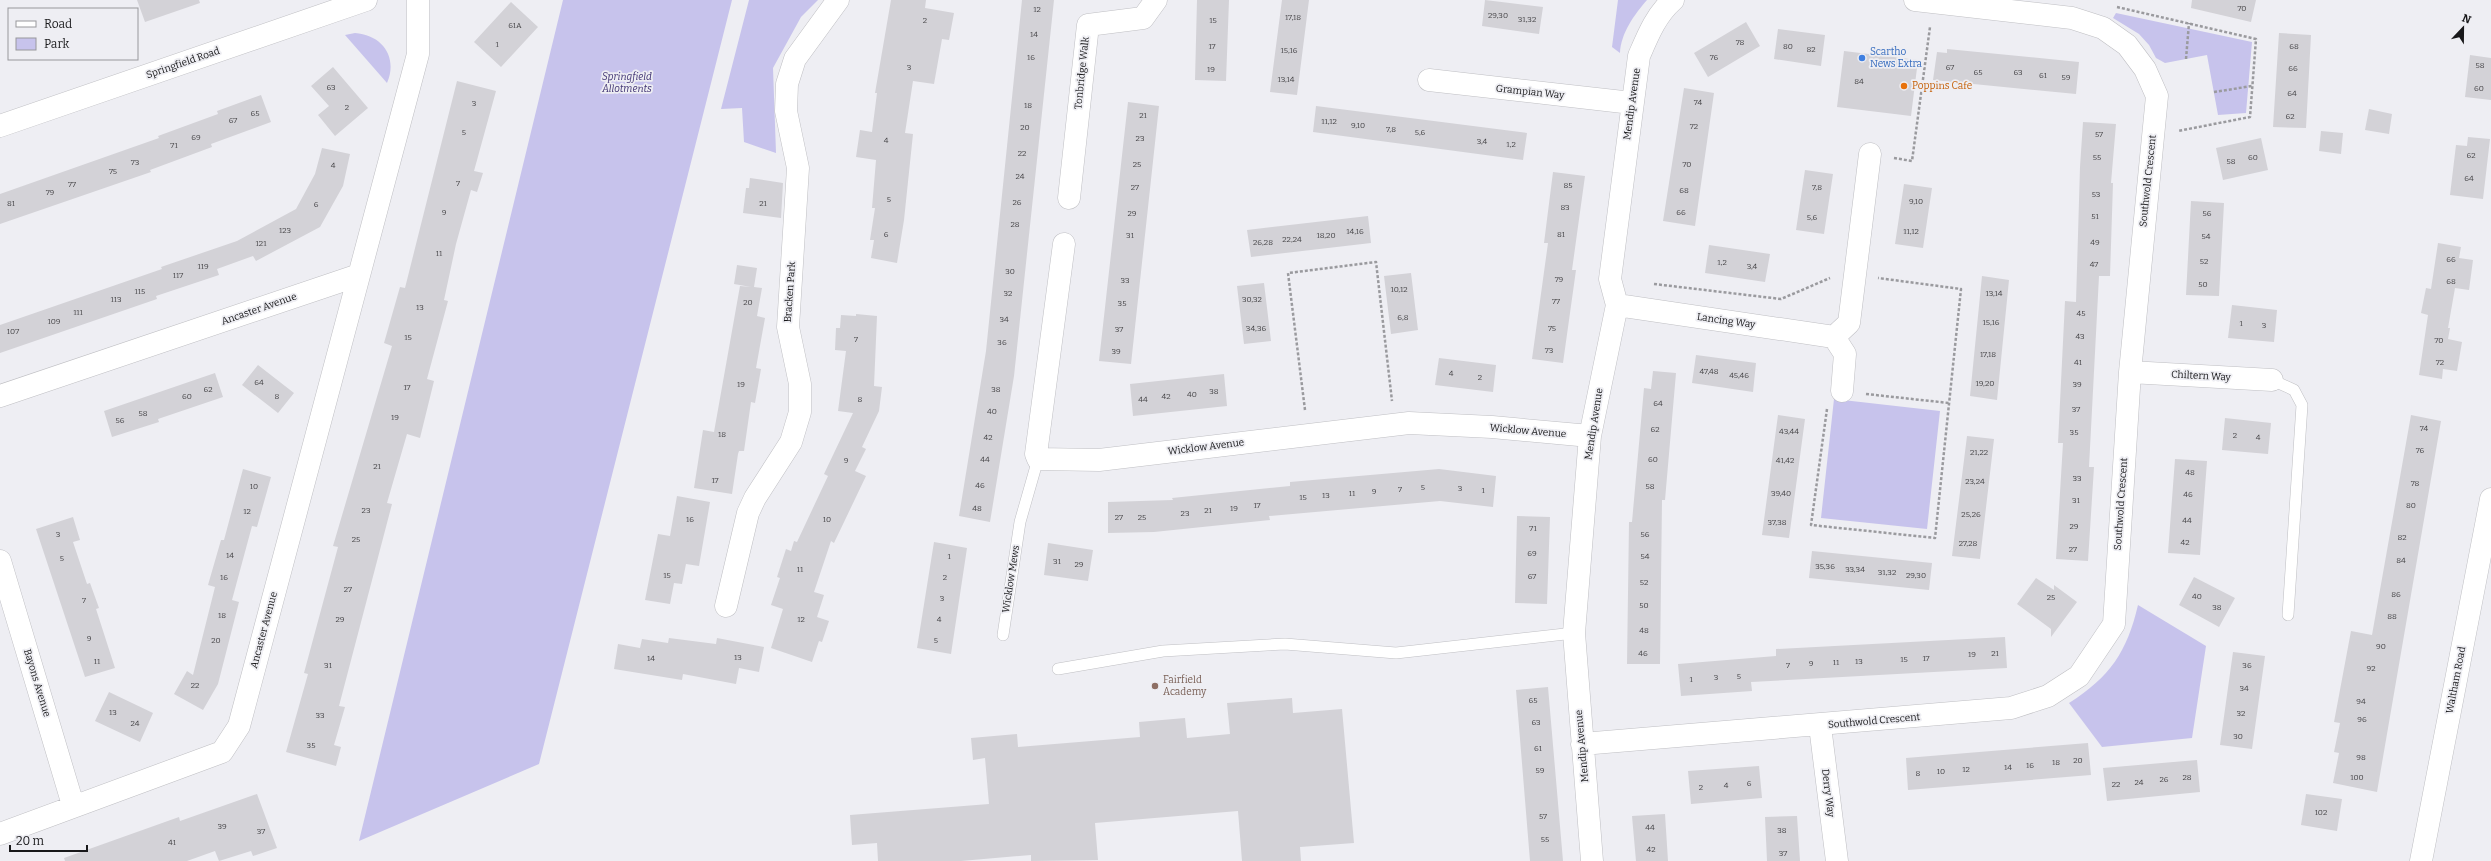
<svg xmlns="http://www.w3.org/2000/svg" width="2491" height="861" font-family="Bitter,serif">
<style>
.green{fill:#c7c3ec}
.building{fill:#d3d2d7}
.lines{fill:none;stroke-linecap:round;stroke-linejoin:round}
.lane-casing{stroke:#bfbfc3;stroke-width:12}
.street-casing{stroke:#bfbfc3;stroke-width:23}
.secondary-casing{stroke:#bfbfc3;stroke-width:23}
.path{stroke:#9a9a9e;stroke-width:2.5;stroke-dasharray:3 2;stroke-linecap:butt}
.lane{stroke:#fff;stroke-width:11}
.street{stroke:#fff;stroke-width:22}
.secondary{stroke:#fff;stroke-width:22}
.shop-dot{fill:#3f7fe0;stroke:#eeeef3;stroke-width:1.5}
.food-dot{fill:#e8710a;stroke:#eeeef3;stroke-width:1.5}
.education-dot{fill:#8d6e63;stroke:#eeeef3;stroke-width:1.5}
.labels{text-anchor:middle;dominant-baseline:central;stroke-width:3.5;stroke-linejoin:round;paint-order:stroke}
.number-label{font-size:8px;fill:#474649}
.shop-label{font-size:10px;fill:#366cbe;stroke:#eeeef3;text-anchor:start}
.street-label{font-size:10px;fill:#18181a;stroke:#eeeef3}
.park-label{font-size:10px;font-style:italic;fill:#3e3171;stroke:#eeeef3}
.food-label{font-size:10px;fill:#c56008;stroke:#eeeef3;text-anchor:start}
.education-label{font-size:10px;fill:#785e54;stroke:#eeeef3;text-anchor:start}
</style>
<rect width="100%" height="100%" fill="#eeeef3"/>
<path class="green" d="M563,0H732L539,764L359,841Z
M749,0H818L801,17L773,68L776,153L744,142L742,108L721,109Z
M1618,0H1647C1634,15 1621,33 1620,53L1612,47Z
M2116,13L2252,42L2246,113L2218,115L2207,55L2165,63L2156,58L2149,45L2139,34L2113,18Z
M355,33C383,35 398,58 387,83L345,35Z
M1834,399L1940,411L1927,529L1821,518Z
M2138,605L2206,646L2192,738L2102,747L2069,703C2110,677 2127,652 2138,605Z"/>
<path class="building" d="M137,0H199L200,3L145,22Z
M891,0H926L925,8L954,13L949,40L942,39L934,84L913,81L905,133L913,134L904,220L897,263L871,258L874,240H870L875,208H872L876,160L856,157L860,130L872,132L877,93H875Z
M1022,0H1054L1014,376L990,522L959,516L986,351Z
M1197,0H1229L1226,81L1195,80Z
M1282,0H1309L1297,95L1270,92Z
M1485,0L1543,7L1539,34L1482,26Z
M2192,0H2256L2251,22L2191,8Z
M511,2L538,27L501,67L474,42Z
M1746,22L1760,46L1708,77L1694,53Z
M1778,29L1825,35L1821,66L1774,59Z
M2279,33L2311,35L2306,128L2273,127Z
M1947,49L2079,62L2076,94L1933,80L1937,52L1947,53Z
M1844,51L1918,60L1911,116L1837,107Z
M2470,55L2491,58V100L2465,97Z
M333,67L368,108L335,136L318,115L329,106L311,86Z
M457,81L496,91L474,171L483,173L477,192L471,190L456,244L444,300L448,301L427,379L434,381L420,438L407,434L387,503L392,504L339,706L345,707L334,745L341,747L336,766L286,752L308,674L304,673L338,547L333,546L392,346L384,343L400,287L405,288Z
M1684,88L1714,93L1695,226L1663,221Z
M261,95L271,122L211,144L212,147L150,170L151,172L0,224V194L159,138L158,136L218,114L217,111Z
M1128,102L1159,106L1131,364L1099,361Z
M1316,106L1527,133L1523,160L1313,132Z
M2369,109L2392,114L2389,134L2365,130Z
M2083,122L2116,124L2111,183H2113L2110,276H2099L2089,467H2094L2088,561L2056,559L2063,443H2058L2065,301L2076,302L2080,167Z
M2321,131L2343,133L2341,154L2319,151Z
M2468,137L2490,139L2483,199L2450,195L2456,145L2467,146Z
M2261,138L2268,170L2223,180L2216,148Z
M322,148L350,154L343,186L320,227L256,261L253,256L217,269L219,275L156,296L157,299L0,353V325L162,269L161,267L237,241L296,209L315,174Z
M1805,170L1833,174L1824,234L1796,230Z
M1553,172L1585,176L1572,270H1576L1563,363L1532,359L1548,243H1544Z
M750,178L783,183L781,218L743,213L746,188H749Z
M1904,184L1932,188L1923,248L1895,244Z
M2191,201L2224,203L2219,296L2186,295Z
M1368,216L1371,243L1251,257L1247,230Z
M2438,243L2461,247L2459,258L2473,260L2469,290L2455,288L2448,328H2450L2448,339L2462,342L2457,371L2443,369L2442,379L2419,375L2428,315L2421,313L2426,288L2431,289Z
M1709,245L1770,254L1765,282L1705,273Z
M737,265L757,268L754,287L762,288L757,316L765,318L756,368L761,369L755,403L751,402L744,451H739L738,454L732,494L694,488L703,430L714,432L740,286L751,287L734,284Z
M1411,273L1418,330L1391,334L1384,276Z
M1982,276L2009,280L1997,400L1970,396Z
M1264,283L1271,341L1244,344L1237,286Z
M2232,305L2277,310L2274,342L2228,338Z
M856,314L877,316L874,386L882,387L879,411L862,447L866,449L855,471L866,476L834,543L831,541L814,592L824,595L817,617L829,621L822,642L819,641L812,662L771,648L783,609L771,605L780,578L777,577L786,549L791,551L794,541L797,542L828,476L824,474L853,413L838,411L846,351L835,350L836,328H840L841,315L856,316Z
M1696,355L1756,363L1753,392L1692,383Z
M1439,358L1496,365L1493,392L1435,385Z
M258,365L294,393L278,413L242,385Z
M1653,371L1676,373L1665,500H1662L1660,664H1627L1629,522H1632L1644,388L1651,389Z
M215,373L223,397L158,419L159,422L112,437L104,411Z
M1224,374L1227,406L1133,416L1130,384Z
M1778,415L1805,419L1789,538L1762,535Z
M2411,415L2441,421L2377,792L2333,783L2339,753L2334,752L2340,723L2334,722L2351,631L2372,635Z
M2225,418L2271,423L2268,454L2222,450Z
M1967,436L1994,439L1980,559L1952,556Z
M2175,459L2207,461L2200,555L2168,553Z
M243,469L271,477L257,527L252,526L232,600L239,602L218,684L203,710L174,694L187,671L193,675L215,587L208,585L221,540H224Z
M1439,469L1496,476L1493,507L1440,501L1269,516L1270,520L1154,532L1108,533V502L1173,500L1172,498L1290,486V482Z
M677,496L710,502L699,566L686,564L682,584L674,583L670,604L645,600L658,534L670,536Z
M1517,516L1550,517L1547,604L1515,603Z
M73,517L80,540L73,542L87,584L90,583L99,608L96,609L115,668L85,677L36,529Z
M934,542L967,548L951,654L917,648Z
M1048,543L1093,550L1088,581L1044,575Z
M1812,551L1932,563L1929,590L1809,578Z
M2194,577L2235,598L2219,627L2179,605Z
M2036,578L2054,590V585L2077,602L2051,637V629L2017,604Z
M2005,637L2007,668L1751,682L1752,691L1681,696L1678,664L1776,656V649Z
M669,638L716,644L717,638L764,647L759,672L739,668L736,684L683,674L682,680L614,669L618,644L640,648L642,639L668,643Z
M2233,652L2265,656L2252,749L2220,745Z
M1548,687L1563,861H1530L1516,690Z
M109,692L153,713L140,742L95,721Z
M1292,698L1293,713L1342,709L1354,843L1300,847L1301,861H1242L1238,811L1095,823L1098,860L1031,861V855L961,861H878L877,843L852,845L850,815L989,804L985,758L973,760L971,738L1017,734L1018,747L1140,737L1139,722L1185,718L1187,738L1230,734L1227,703Z
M2088,743L2091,775L1908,790L1906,758Z
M2197,760L2200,792L2107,801L2103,768Z
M1759,766L1762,798L1691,804L1688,771Z
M257,794L277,848L253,856L251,851L219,861L215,851L187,861H65L64,858L179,817L180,821Z
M2306,794L2342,799L2337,831L2301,825Z
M1665,814L1668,861H1636L1632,816Z
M1797,816L1800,861H1767L1765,817Z"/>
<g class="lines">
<defs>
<path id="lane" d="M2272,380L2294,390L2302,405L2288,615
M1003,635L1020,522L1038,459
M1058,669L1163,651L1285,644L1396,653L1574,633"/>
<path id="street" d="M1429,80L1632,103
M0,126L366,0
M1069,198L1088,25L1143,18L1156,0
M1064,244L1036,454L1038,459L1099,460L1409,423L1492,427L1590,436
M1617,305L1834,337L1849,323L1870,154
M1834,337L1845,354L1842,391
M2130,372L2272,380
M0,396L359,275
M0,561L73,805
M726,606L748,513L755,498L791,442L800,412V384L788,327L798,168L786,111L787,84L795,59L838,0
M1820,726L1837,861
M1582,744L2011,708L2048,696L2079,676L2114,624L2130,372L2157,96L2145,69L2127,45L2103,28L2072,18L1915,0
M0,834L222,752L239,726L418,54V0
M1592,861L1574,633L1590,436L1617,305L1610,279L1639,56C1648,35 1656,15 1673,0"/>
<path id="secondary" d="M2421,861L2491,499"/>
</defs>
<use href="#lane" class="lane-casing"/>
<use href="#street" class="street-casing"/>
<use href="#secondary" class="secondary-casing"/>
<path class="path" d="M2117,7L2256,39L2250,117L2178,131
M2186,59L2189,23
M2214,92L2252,86
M1894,158L1912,161L1930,27
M1654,284L1781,299L1830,278
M1866,394L1949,403
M1827,409L1811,525L1935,538L1961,289L1878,278
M1305,410L1288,273L1376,262L1392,401"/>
<use href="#lane" class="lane"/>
<use href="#street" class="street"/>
<use href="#secondary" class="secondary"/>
</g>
<circle class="shop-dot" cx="1862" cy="58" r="4"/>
<circle class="food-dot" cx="1904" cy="86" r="4"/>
<circle class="education-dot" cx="1155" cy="686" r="4"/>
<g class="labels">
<g class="number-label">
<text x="2242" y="8">70</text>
<text x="1037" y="9">12</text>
<text x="1498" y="15">29,30</text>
<text x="1293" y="17">17,18</text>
<text x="1527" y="19">31,32</text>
<text x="925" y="20">2</text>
<text x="1213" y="20">15</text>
<text x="515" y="25">61A</text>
<text x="1034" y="34">14</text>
<text x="1740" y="42">78</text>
<text x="497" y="44">1</text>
<text x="1212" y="46">17</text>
<text x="1788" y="46">80</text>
<text x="2294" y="46">68</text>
<text x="1811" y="49">82</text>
<text x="1289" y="50">15,16</text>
<text x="1031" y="57">16</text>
<text x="1714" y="57">76</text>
<text x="2480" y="65">58</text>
<text x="909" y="67">3</text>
<text x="1950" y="67">67</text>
<text x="2293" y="68">66</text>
<text x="1211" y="69">19</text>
<text x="1978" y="72">65</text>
<text x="2018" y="72">63</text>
<text x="2043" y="75">61</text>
<text x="2066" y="77">59</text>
<text x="1286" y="79">13,14</text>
<text x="1859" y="81">84</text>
<text x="331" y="87">63</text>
<text x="2479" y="88">60</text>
<text x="2292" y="93">64</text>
<text x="1698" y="102">74</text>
<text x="474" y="103">3</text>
<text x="1028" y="105">18</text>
<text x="347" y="107">2</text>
<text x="255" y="113">65</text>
<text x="1143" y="115">21</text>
<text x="2290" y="116">62</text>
<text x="233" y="120">67</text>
<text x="1329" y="121">11,12</text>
<text x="1358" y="125">9,10</text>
<text x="1694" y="126">72</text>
<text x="1025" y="127">20</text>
<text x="1391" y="129">7,8</text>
<text x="464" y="132">5</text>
<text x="1420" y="132">5,6</text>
<text x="2099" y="134">57</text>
<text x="196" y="137">69</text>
<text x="1140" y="138">23</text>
<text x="886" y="140">4</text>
<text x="1482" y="141">3,4</text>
<text x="1511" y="144">1,2</text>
<text x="174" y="145">71</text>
<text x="1022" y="153">22</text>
<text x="2471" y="155">62</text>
<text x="2097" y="157">55</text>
<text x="2253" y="157">60</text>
<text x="2231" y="161">58</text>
<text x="135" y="162">73</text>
<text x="1137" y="164">25</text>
<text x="1687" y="164">70</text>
<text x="333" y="165">4</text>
<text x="113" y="171">75</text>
<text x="1020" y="176">24</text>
<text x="2469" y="178">64</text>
<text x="458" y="183">7</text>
<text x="72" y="184">77</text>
<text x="1568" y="185">85</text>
<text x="1135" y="187">27</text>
<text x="1817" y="187">7,8</text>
<text x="1684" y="190">68</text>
<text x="50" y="192">79</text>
<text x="2096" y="194">53</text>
<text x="889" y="199">5</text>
<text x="1916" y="201">9,10</text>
<text x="1017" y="202">26</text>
<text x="11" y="203">81</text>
<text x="763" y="203">21</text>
<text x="316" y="204">6</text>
<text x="1565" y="207">83</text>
<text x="444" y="212">9</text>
<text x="1681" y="212">66</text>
<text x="1132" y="213">29</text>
<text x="2207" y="213">56</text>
<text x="2095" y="216">51</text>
<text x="1812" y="217">5,6</text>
<text x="1015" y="224">28</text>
<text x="285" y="230">123</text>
<text x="1355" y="231">14,16</text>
<text x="1911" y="231">11,12</text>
<text x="886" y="234">6</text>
<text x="1561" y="234">81</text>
<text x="1130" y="235">31</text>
<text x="1326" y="235">18,20</text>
<text x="2206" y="236">54</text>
<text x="1292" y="239">22,24</text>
<text x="1263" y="242">26,28</text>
<text x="2095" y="242">49</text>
<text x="261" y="243">121</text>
<text x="439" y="253">11</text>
<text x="2451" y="259">66</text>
<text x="2204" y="261">52</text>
<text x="1722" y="262">1,2</text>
<text x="2094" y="264">47</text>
<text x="203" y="266">119</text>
<text x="1752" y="266">3,4</text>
<text x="1010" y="271">30</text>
<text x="178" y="275">117</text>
<text x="1559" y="279">79</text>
<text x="1125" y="280">33</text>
<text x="2451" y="281">68</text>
<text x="2203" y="284">50</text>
<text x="1399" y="289">10,12</text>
<text x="140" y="291">115</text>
<text x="1008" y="293">32</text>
<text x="1994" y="293">13,14</text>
<text x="116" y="299">113</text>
<text x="1252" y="299">30,32</text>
<text x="1556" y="301">77</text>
<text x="748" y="302">20</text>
<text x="1122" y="303">35</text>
<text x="420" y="307">13</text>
<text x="78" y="312">111</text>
<text x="2081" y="313">45</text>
<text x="1403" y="317">6,8</text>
<text x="1004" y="319">34</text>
<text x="54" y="321">109</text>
<text x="1991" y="322">15,16</text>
<text x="2241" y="323">1</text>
<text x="2264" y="325">3</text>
<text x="1256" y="328">34,36</text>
<text x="1552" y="328">75</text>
<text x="1119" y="329">37</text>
<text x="13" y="331">107</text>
<text x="2080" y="336">43</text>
<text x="408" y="337">15</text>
<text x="856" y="339">7</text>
<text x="2439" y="340">70</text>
<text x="1002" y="342">36</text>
<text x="1549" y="350">73</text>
<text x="1116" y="351">39</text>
<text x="1988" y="354">17,18</text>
<text x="2078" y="362">41</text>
<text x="2440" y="362">72</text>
<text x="1709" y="371">47,48</text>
<text x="1451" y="373">4</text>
<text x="1739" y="375">45,46</text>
<text x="1480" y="377">2</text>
<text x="259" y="382">64</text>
<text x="1985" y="383">19,20</text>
<text x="741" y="384">19</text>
<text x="2077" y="384">39</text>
<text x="407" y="387">17</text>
<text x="208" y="389">62</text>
<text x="996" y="389">38</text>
<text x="1214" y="391">38</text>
<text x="1192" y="394">40</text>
<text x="187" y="396">60</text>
<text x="277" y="396">8</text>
<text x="1166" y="396">42</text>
<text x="860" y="399">8</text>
<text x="1143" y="399">44</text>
<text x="1658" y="403">64</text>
<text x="2076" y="409">37</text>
<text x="992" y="411">40</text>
<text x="143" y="413">58</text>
<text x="395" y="417">19</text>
<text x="120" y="420">56</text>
<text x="2424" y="428">74</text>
<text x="1655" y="429">62</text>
<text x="1789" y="431">43,44</text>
<text x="2074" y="432">35</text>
<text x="722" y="434">18</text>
<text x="2235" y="435">2</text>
<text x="988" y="437">42</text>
<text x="2258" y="437">4</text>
<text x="2420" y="450">76</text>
<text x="1979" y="452">21,22</text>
<text x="985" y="459">44</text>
<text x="1653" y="459">60</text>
<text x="846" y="460">9</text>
<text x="1785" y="460">41,42</text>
<text x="377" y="466">21</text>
<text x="2190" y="472">48</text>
<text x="2077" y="478">33</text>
<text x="715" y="480">17</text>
<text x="1975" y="481">23,24</text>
<text x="2415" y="483">78</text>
<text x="980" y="485">46</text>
<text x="254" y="486">10</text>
<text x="1650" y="486">58</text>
<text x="1423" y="487">5</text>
<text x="1460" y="488">3</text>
<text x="1400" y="489">7</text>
<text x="1483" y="490">1</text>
<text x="1374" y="491">9</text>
<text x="1352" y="493">11</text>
<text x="1781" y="493">39,40</text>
<text x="2188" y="494">46</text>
<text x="1326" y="495">13</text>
<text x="1303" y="497">15</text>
<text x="2076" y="500">31</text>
<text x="1257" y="505">17</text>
<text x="2411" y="505">80</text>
<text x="977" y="508">48</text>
<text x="1234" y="508">19</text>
<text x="366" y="510">23</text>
<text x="1208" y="510">21</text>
<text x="247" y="511">12</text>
<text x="1185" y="513">23</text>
<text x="1971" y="514">25,26</text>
<text x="1119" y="517">27</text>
<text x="1142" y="517">25</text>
<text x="690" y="519">16</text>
<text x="827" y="519">10</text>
<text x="2187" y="520">44</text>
<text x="1777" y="522">37,38</text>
<text x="2074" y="526">29</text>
<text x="1533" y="528">71</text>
<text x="58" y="534">3</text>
<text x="1645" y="534">56</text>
<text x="2402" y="537">82</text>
<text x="356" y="539">25</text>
<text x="2185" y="542">42</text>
<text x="1968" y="543">27,28</text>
<text x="2073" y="549">27</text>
<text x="1532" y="553">69</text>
<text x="230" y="555">14</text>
<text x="949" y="556">1</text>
<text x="1645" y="556">54</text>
<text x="62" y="558">5</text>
<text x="2401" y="560">84</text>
<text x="1057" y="561">31</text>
<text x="1079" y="564">29</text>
<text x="1825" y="566">35,36</text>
<text x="800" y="569">11</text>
<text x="1855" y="569">33,34</text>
<text x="1887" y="572">31,32</text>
<text x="667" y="575">15</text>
<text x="1916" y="575">29,30</text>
<text x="1532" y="576">67</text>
<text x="224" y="577">16</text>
<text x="945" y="577">2</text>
<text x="1644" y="582">52</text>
<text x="348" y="589">27</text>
<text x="2396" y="594">86</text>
<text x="2197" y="596">40</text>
<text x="2051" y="597">25</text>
<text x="942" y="598">3</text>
<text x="84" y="600">7</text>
<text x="1644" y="605">50</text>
<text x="2217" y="607">38</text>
<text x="222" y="615">18</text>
<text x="2392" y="616">88</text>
<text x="340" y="619">29</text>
<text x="801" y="619">12</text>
<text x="939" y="619">4</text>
<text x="1644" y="630">48</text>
<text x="89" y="638">9</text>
<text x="216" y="640">20</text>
<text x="936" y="640">5</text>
<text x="2381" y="646">90</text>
<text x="1643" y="653">46</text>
<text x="1995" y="653">21</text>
<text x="1972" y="654">19</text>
<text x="738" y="657">13</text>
<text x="651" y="658">14</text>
<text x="1926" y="658">17</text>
<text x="1904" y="659">15</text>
<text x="97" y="661">11</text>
<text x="1859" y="661">13</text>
<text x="1836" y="662">11</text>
<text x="1811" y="663">9</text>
<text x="328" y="665">31</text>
<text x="1788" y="665">7</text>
<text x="2247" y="665">36</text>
<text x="2371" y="668">92</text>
<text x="1739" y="676">5</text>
<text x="1716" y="677">3</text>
<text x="1691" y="679">1</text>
<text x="195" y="685">22</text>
<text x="2244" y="688">34</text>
<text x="1533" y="700">65</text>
<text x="2361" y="701">94</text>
<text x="113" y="712">13</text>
<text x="2241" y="713">32</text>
<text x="320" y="715">33</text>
<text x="2362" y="719">96</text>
<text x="1536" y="722">63</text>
<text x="135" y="723">24</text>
<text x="2238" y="736">30</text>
<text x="311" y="745">35</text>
<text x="1538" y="748">61</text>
<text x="2361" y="757">98</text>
<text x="2078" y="760">20</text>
<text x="2056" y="762">18</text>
<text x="2030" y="765">16</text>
<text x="2008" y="767">14</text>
<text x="1966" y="769">12</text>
<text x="1540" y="770">59</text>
<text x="1941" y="771">10</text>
<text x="1918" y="773">8</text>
<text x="2187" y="777">28</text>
<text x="2357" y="777">100</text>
<text x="2164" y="779">26</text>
<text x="2139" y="782">24</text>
<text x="1749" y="783">6</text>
<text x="2116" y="784">22</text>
<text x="1726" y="785">4</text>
<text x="1701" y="787">2</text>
<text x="2321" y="812">102</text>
<text x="1543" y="816">57</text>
<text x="222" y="826">39</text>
<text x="1650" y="827">44</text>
<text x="1782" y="830">38</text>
<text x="261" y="831">37</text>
<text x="1545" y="839">55</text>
<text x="172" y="842">41</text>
<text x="1651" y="849">42</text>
<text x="1783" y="853">37</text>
</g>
<g class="shop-label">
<text x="1870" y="52">Scartho<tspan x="1870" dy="12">News Extra</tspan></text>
</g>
<g class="street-label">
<text transform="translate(183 63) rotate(-19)">Springfield Road</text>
<text transform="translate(1082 73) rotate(-84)">Tonbridge Walk</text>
<text transform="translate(1530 92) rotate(6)">Grampian Way</text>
<text transform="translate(1632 104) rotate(-82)">Mendip Avenue</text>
<text transform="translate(2148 181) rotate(-84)">Southwold Crescent</text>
<text transform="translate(790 292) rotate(-86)">Bracken Park</text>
<text transform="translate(259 309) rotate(-19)">Ancaster Avenue</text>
<text transform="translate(1726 321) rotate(8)">Lancing Way</text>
<text transform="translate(2201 376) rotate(3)">Chiltern Way</text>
<text transform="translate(1594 424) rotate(-81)">Mendip Avenue</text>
<text transform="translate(1528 431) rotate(5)">Wicklow Avenue</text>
<text transform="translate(1206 447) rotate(-7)">Wicklow Avenue</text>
<text transform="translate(2121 504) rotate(-86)">Southwold Crescent</text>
<text transform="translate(1011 579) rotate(-81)">Wicklow Mews</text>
<text transform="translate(264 630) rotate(-75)">Ancaster Avenue</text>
<text transform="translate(2456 680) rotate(-79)">Waltham Road</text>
<text transform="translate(37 683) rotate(73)">Bayons Avenue</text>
<text transform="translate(1874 721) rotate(-5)">Southwold Crescent</text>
<text transform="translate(1582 746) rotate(-95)">Mendip Avenue</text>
<text transform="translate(1828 793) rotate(83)">Derry Way</text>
</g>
<g class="park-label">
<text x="627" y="77">Springfield<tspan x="627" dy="12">Allotments</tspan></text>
</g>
<g class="food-label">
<text x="1912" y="86">Poppins Cafe</text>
</g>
<g class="education-label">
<text x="1163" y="680">Fairfield<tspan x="1163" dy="12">Academy</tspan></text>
</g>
</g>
<rect x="8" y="8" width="130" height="52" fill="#eeeef3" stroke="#98989c"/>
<rect x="16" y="21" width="20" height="6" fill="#ffffff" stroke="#98989c"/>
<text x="44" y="28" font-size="12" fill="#18181a">Road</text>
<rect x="16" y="38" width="20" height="12" fill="#c7c3ec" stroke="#98989c"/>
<text x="44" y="48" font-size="12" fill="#18181a">Park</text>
<g transform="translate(2463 28) rotate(22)" stroke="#eeeef3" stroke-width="3" paint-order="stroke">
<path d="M0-3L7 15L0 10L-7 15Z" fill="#18181a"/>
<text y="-6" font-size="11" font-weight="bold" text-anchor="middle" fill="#18181a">N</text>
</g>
<path d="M10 845v6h77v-6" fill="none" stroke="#18181a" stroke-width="2"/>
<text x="16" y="845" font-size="12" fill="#18181a" stroke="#eeeef3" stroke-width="3" paint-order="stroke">20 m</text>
</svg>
